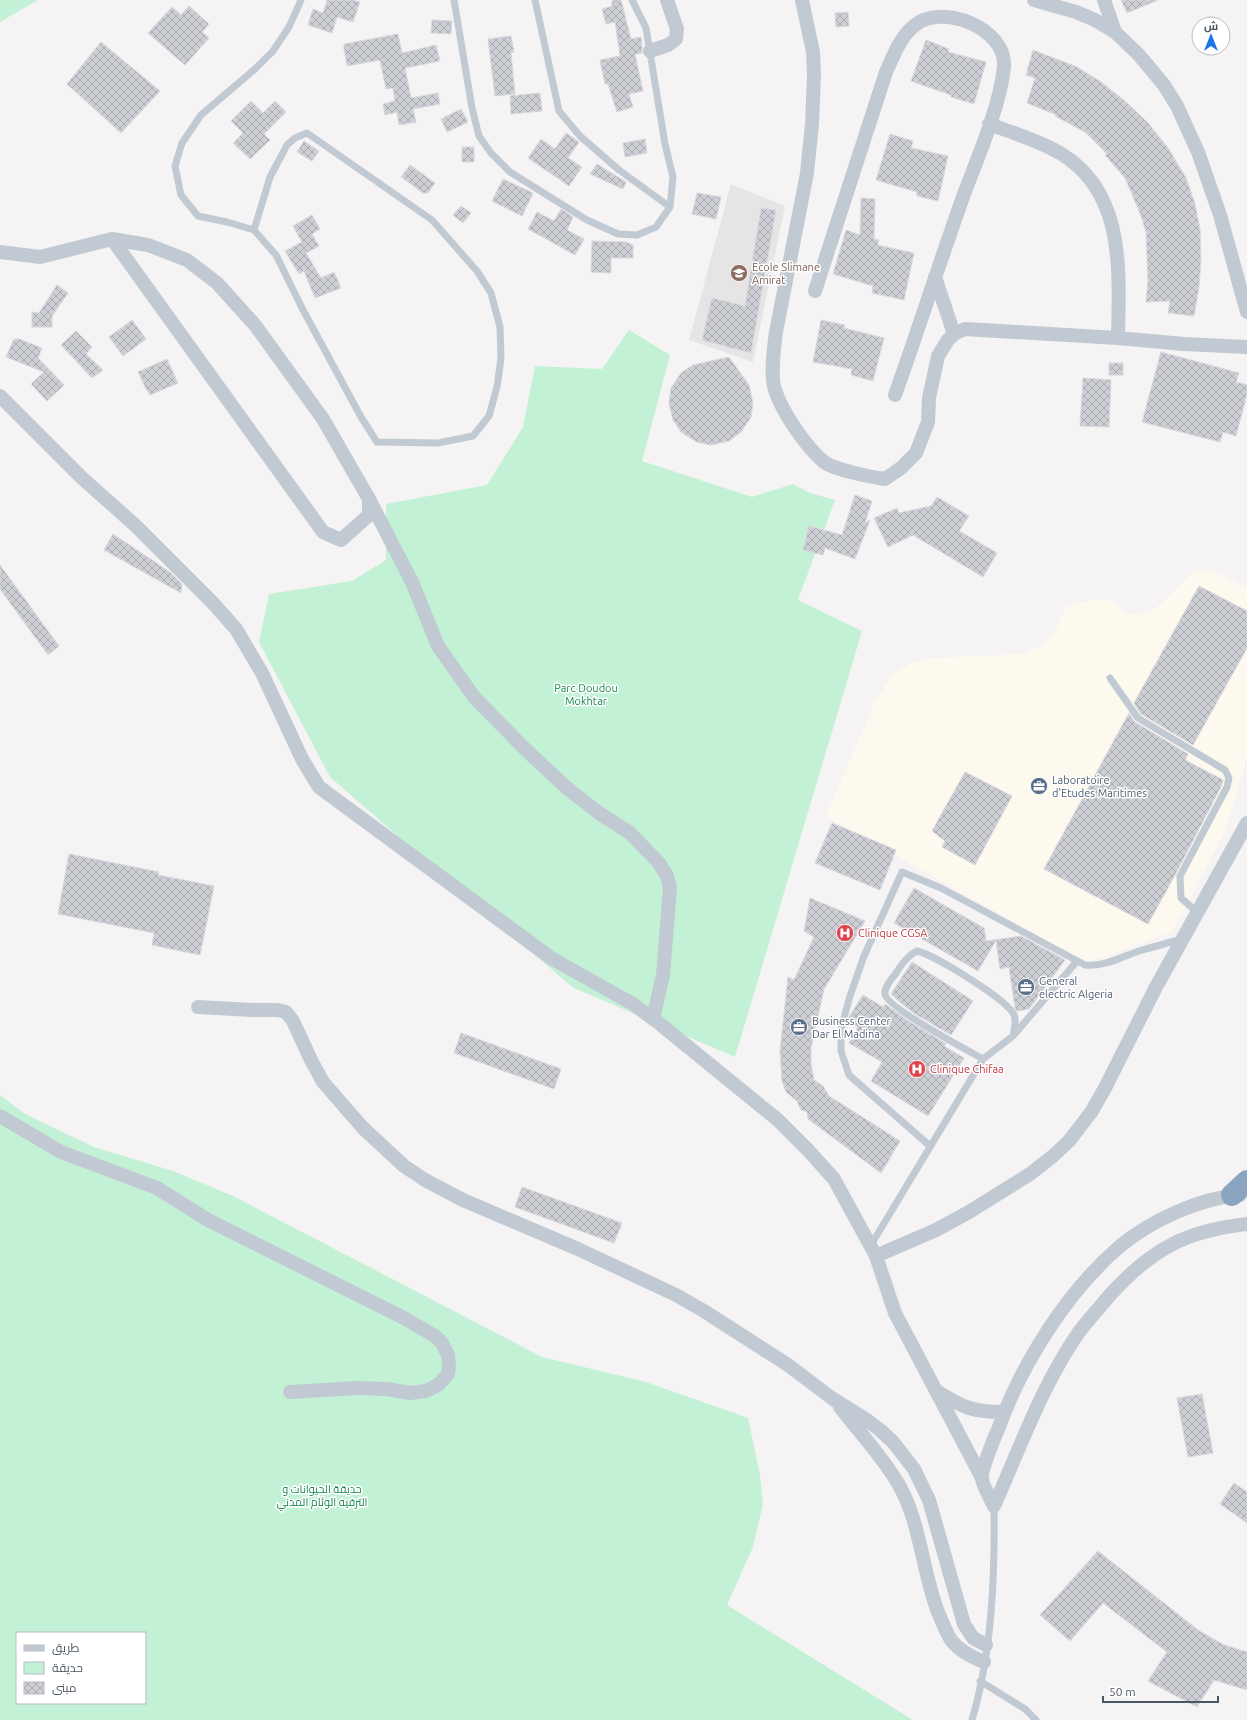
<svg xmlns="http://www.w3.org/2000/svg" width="1247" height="1720" font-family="Ubuntu,Cairo,sans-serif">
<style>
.commercial{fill:#fdf9ef}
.education{fill:#e6e4e5}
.park{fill:#c3f1d5;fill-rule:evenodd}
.building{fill:url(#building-cross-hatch);stroke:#d7d9de}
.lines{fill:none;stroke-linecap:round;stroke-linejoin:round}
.service{stroke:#c1cad2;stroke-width:7}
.minor{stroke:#c1cad2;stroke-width:14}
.motorway{stroke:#8ba5c1;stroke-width:22}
.labels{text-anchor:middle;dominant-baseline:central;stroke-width:3;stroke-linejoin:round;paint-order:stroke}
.education-label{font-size:11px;fill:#785e54;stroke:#fff;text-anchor:start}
.park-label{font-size:11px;fill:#17864f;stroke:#fff}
.service-label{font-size:11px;fill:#4e5e75;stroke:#fff;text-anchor:start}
.health-label{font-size:11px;fill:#be3a42;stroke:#fff;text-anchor:start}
</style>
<defs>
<pattern id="building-cross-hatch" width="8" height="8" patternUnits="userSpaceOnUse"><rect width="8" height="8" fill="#cdcfd5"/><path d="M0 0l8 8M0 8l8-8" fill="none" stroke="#a8abb0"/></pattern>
</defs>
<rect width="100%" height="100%" fill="#f5f3f3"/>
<path class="commercial" d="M1213,571L1247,587V755L1226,830L1172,932L1087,963L826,816L875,702L893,674L913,662L933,658L1025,654L1045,643L1057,628L1066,605L1103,599L1113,602L1125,613L1139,615L1155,609L1193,572Z"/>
<path class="education" d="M731,184L785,206L753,362L689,340Z"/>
<path class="park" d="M0,0H38L0,22Z
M629,330L670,355L642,461L752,497L793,484L810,493L835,500L798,600L862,631L735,1057L572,987L330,777L259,642L269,594L352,581L386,560V504L487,485L523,427L535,366L602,369Z
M0,1095L25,1114L94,1147L173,1171L233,1196L542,1357L646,1382L748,1418L760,1475L763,1504L753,1547L727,1605L913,1720H0ZM17,1633H145V1703H17Z"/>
<path class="building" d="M327,0H353L360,2L353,22L337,17L332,33L308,25L313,9L323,13Z
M612,0H621L631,39L641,37L642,48V53L635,54L643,91L629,94L633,107L617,112L608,84H605L600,60L620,56L615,22L606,24L602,9L612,6Z
M1121,0H1158L1127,13Z
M189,6L209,24L202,32L209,38L185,65L148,33L172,7L181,15Z
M848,12L849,26L836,27L835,13Z
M432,20L452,21L451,34L431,33Z
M398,34L402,53L436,45L440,61L405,68L411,98L438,93L440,104L413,109L416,122L399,125L397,112L385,115L383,104L395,101L393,88L386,89L380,60L347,66L344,49V44Z
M511,36L514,52L511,53L515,94L495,96L488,39Z
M926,40L949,49L948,52L986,62L974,104L951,97V95L911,81Z
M101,42L160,91L121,133L67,84Z
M1033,50L1077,67L1101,82L1125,101L1148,123L1168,148L1186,178L1195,204L1200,229L1201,260L1199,287L1194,316L1168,313L1170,301L1146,302L1148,281L1146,232L1140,213L1125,178L1105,155L1107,154L1085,132L1055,116L1057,115L1027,103L1035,78L1026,75Z
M540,93L542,111L511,114L510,96Z
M251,101L263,113L275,101L286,112L264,134L270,140L250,159L233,143L243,133L231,121Z
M461,109L468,122L447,132L441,119Z
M566,133L579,142L568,158L582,167L569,186L528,158L541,139L555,149Z
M890,134L913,141L911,148L948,156L938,201L917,196V192L876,180Z
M645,139L647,153L625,157L623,143Z
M304,141L319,151L312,161L297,152Z
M462,147H474V162H462Z
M597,164L626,182L623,189L590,174Z
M410,165L435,183L428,193H423L401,177Z
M503,179L533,193L522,216L492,201Z
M697,193L721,197L716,219L692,214Z
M861,198L875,199L874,239L879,240L877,245L914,253L904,300L872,293L873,286L833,274L846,230L860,235Z
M461,206L471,213L463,223L453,215Z
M761,208L776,210L751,353L702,340L712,298L745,306Z
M561,209L573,217L567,230L584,239L575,255L528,229L537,212L554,221Z
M312,215L320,229L312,234L319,246L306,253L321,278L334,272L341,288L315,298L304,271L299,274L285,251L302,242L293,226Z
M592,241L626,242L633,245V258H611V273L591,272Z
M57,285L68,293L52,316V327H32V312L39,313Z
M132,320L146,339L123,356L109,337Z
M821,320L845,325L844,328L884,338L873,381L851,375L852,369L813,362Z
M76,331L92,347L86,354L103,370L92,378L61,345Z
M14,339H19L42,348L38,358L64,385L47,401L31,384L44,372L6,357Z
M1161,352L1239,373L1236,382L1247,385V394L1236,436L1223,432L1220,442L1142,422Z
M729,357L749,385L753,403L751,417L741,432L729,441L711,445L697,442L681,432L673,420L669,403L671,388L681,373L693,365Z
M167,359L178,383L150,395L145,387L138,372Z
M1109,363H1123V375H1109Z
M1083,378L1111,380L1109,427L1080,426Z
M855,495L872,501L865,523L870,520L855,559L825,548L823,555L803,550L809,526L842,535Z
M937,497L969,516L959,531L997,553L983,577L913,535L888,547L874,518L897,508L899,513L931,506Z
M113,534L170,572L182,584L181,593L104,550Z
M0,565L59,646L48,655L0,589Z
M1199,586L1247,611V648L1193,745L1141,714L1134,703Z
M1129,713L1135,722L1188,754L1185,760L1223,780L1222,785L1175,875L1148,924L1044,869Z
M965,772L1012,796L975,865L942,847L945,841L932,831Z
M832,823L896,850L880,890L815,863Z
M69,854L159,872L158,875L214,886L200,955L152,945L154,933L58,914Z
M914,888L984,928L986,941L1021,936L1065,960L1029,1009L1017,1011L1015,1008L1009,967L1000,969L996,940L978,971L894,923Z
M810,898L865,921L824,989L811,1048V1064L814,1080L823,1086L829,1096L900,1141L881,1173L808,1119L807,1112L801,1110L797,1101L786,1092L782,1081L780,1051L788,977L794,980L814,937L804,931Z
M912,962L973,1001L951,1035L915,1014L902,1004L891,994Z
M863,995L883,1007L885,1004L910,1022L946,1044L944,1046L964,1058L928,1116L871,1081L882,1062L849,1043L858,1027L848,1021L849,1017Z
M461,1033L561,1069L554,1089L454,1053Z
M522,1187L622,1223L614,1243L515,1207Z
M1202,1394L1213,1453L1188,1457L1177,1398Z
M1234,1483L1247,1492V1523L1220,1504Z
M1098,1551L1198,1630L1222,1644L1247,1652V1690L1214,1680L1197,1707L1148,1681L1167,1652L1103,1603L1070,1641L1040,1615Z"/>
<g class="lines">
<path class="service" d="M454,0L472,108L479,136L491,153L510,172L587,220L618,234L637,235L656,227L670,207L673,177L665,144L646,28L632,0
M535,0L559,111L580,136L619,170L670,207
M254,230L270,177L287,145L295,138L307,133L432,220L477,271L491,293L500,327L501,358L497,387L489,416L473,436L438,443L377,442L361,417L303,310L276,255L254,230L227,222L198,216L181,195L175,166L182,143L201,115L255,69L273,51L289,27L301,0
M1110,678L1138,718L1225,770L1229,778L1227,787L1180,876L1181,898L1197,912
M1013,1036L1077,961
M930,1146L849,1075L841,1051V1029L850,996L864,956L902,872L941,888L1085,965C1104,967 1121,957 1139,951C1153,947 1167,943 1182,939
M871,1245L983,1059L1013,1036C1014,1029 1017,1022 1014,1015C1008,1000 933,954 917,951C907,956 902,964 896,973C892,979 884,987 885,994C886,1007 967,1050 983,1059
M980,1681L1025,1709L1036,1720
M972,1720C992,1652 995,1577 994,1506"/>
<path class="minor" d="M802,0L813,52L814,74L812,124L807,173L776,332C774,347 770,375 775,390C782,412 806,447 824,462C835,470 871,477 885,479L901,468L916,453L928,422L929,398L938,356L948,340L954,334L965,329L1118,338L1184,344L1247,347
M1034,0L1076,12L1095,20L1115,32L1139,55L1164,85L1177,106L1198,152L1220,215L1247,312
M1104,0L1115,32
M650,51L668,45L676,39L677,29L667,0
M989,124C1013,133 1038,140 1060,153C1126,192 1119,272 1118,338
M112,239L323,532L341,540L369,515V499
M0,252L40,257L112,239L148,245L187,260L217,283L255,325L323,419L369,499L412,582L438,646L474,697L525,749L568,789L599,813L630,833L659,863L667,876L670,888L663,975L653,1019
M935,277L954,334
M815,291L886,72C893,57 900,37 914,26C941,2 1007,28 1004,67C1000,106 978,157 964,194C940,261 919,328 895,395
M0,396L82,478L136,526L212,602L236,629L262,673L302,759L319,787L551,958L633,1004L660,1024L778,1120L808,1150L834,1179L876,1256L895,1313L982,1478
M198,1007L252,1010H278L286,1012L293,1021L311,1060L323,1082L363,1128L404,1166L425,1180L463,1200L578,1249L676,1295L704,1311L788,1365L833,1399L867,1420L880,1430L893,1442L914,1469L929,1500L964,1624L973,1638L986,1645
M0,1116L61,1152L157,1188L208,1220L402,1317L435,1336L442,1343L448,1355L449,1368L448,1374L438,1385L426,1391L410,1393L387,1389L358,1388L290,1392
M1240,1195C1199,1198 1150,1221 1119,1247C1067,1292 1022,1363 999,1427C995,1436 981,1470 982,1478C982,1484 991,1500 994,1506C1020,1448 1042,1385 1079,1332C1089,1319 1100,1307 1110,1295C1128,1275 1148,1257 1171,1245C1193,1233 1222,1227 1247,1224
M876,1256L936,1230L969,1212L1030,1174L1053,1156L1069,1141L1092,1111L1105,1088L1156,987L1247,823
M938,1392C964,1408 973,1412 1004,1412
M840,1407C859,1432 883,1457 899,1485C921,1524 922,1571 938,1612C942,1622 946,1632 951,1640C959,1651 972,1657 984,1662"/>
<path class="motorway" d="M1232,1195L1247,1181"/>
</g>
<defs>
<symbol id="school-disc" viewBox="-11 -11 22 22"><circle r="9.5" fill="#8d6e63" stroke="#fff"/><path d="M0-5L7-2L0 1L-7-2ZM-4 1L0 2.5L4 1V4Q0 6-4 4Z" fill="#fff"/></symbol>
<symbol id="office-disc" viewBox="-11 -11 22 22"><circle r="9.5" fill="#5c6f8a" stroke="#fff"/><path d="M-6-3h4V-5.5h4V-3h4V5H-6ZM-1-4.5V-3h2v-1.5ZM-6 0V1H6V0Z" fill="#fff"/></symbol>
<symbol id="hospital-disc" viewBox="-11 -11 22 22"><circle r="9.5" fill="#e0444e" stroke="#fff"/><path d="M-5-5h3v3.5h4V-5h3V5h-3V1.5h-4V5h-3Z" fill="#fff"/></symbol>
</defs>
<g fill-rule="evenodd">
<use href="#school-disc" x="729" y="263" width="20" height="20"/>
<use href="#office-disc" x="1029" y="776" width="20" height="20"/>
<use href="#hospital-disc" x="835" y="923" width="20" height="20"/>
<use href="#office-disc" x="1016" y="977" width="20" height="20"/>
<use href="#office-disc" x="789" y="1017" width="20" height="20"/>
<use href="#hospital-disc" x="907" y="1059" width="20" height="20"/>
</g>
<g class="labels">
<g class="education-label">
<text x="752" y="267">Ecole Slimane<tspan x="752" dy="13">Amirat</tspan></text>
</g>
<g class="park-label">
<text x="586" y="688">Parc Doudou<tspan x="586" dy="13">Mokhtar</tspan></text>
<text x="322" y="1489">حديقة الحيوانات و<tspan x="322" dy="13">الترفيه الوئام المدني</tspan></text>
</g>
<g class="service-label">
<text x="1052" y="780">Laboratoire<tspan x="1052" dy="13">d'Etudes Maritimes</tspan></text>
<text x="1039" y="981">General<tspan x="1039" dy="13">electric Algeria</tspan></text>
<text x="812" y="1021">Business Center<tspan x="812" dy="13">Dar El Madina</tspan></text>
</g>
<g class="health-label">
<text x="858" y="933">Clinique CGSA</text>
<text x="930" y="1069">Clinique Chifaa</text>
</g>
</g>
<rect x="16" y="1632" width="130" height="72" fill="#ffffff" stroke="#b7bbc0"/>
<rect x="24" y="1645" width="20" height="6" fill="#c1cad2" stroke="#b7bbc0"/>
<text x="52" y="1652" font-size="12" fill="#4a5661">طريق</text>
<rect x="24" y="1662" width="20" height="12" fill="#c3f1d5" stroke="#b7bbc0"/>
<text x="52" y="1672" font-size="12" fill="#4a5661">حديقة</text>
<rect x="24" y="1682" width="20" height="12" fill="url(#building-cross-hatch)" stroke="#b7bbc0"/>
<text x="52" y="1692" font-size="12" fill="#4a5661">مبنى</text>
<g transform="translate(1211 36)"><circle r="19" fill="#ffffff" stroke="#b7bbc0"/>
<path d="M0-3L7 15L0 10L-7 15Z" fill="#1a73e8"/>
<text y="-6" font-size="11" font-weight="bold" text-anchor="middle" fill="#4a5661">ش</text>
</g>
<path d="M1103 1696v6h115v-6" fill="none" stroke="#4a5661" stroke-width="2"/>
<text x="1109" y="1696" font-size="12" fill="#4a5661" stroke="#ffffff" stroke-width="3" paint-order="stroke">50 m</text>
</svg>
